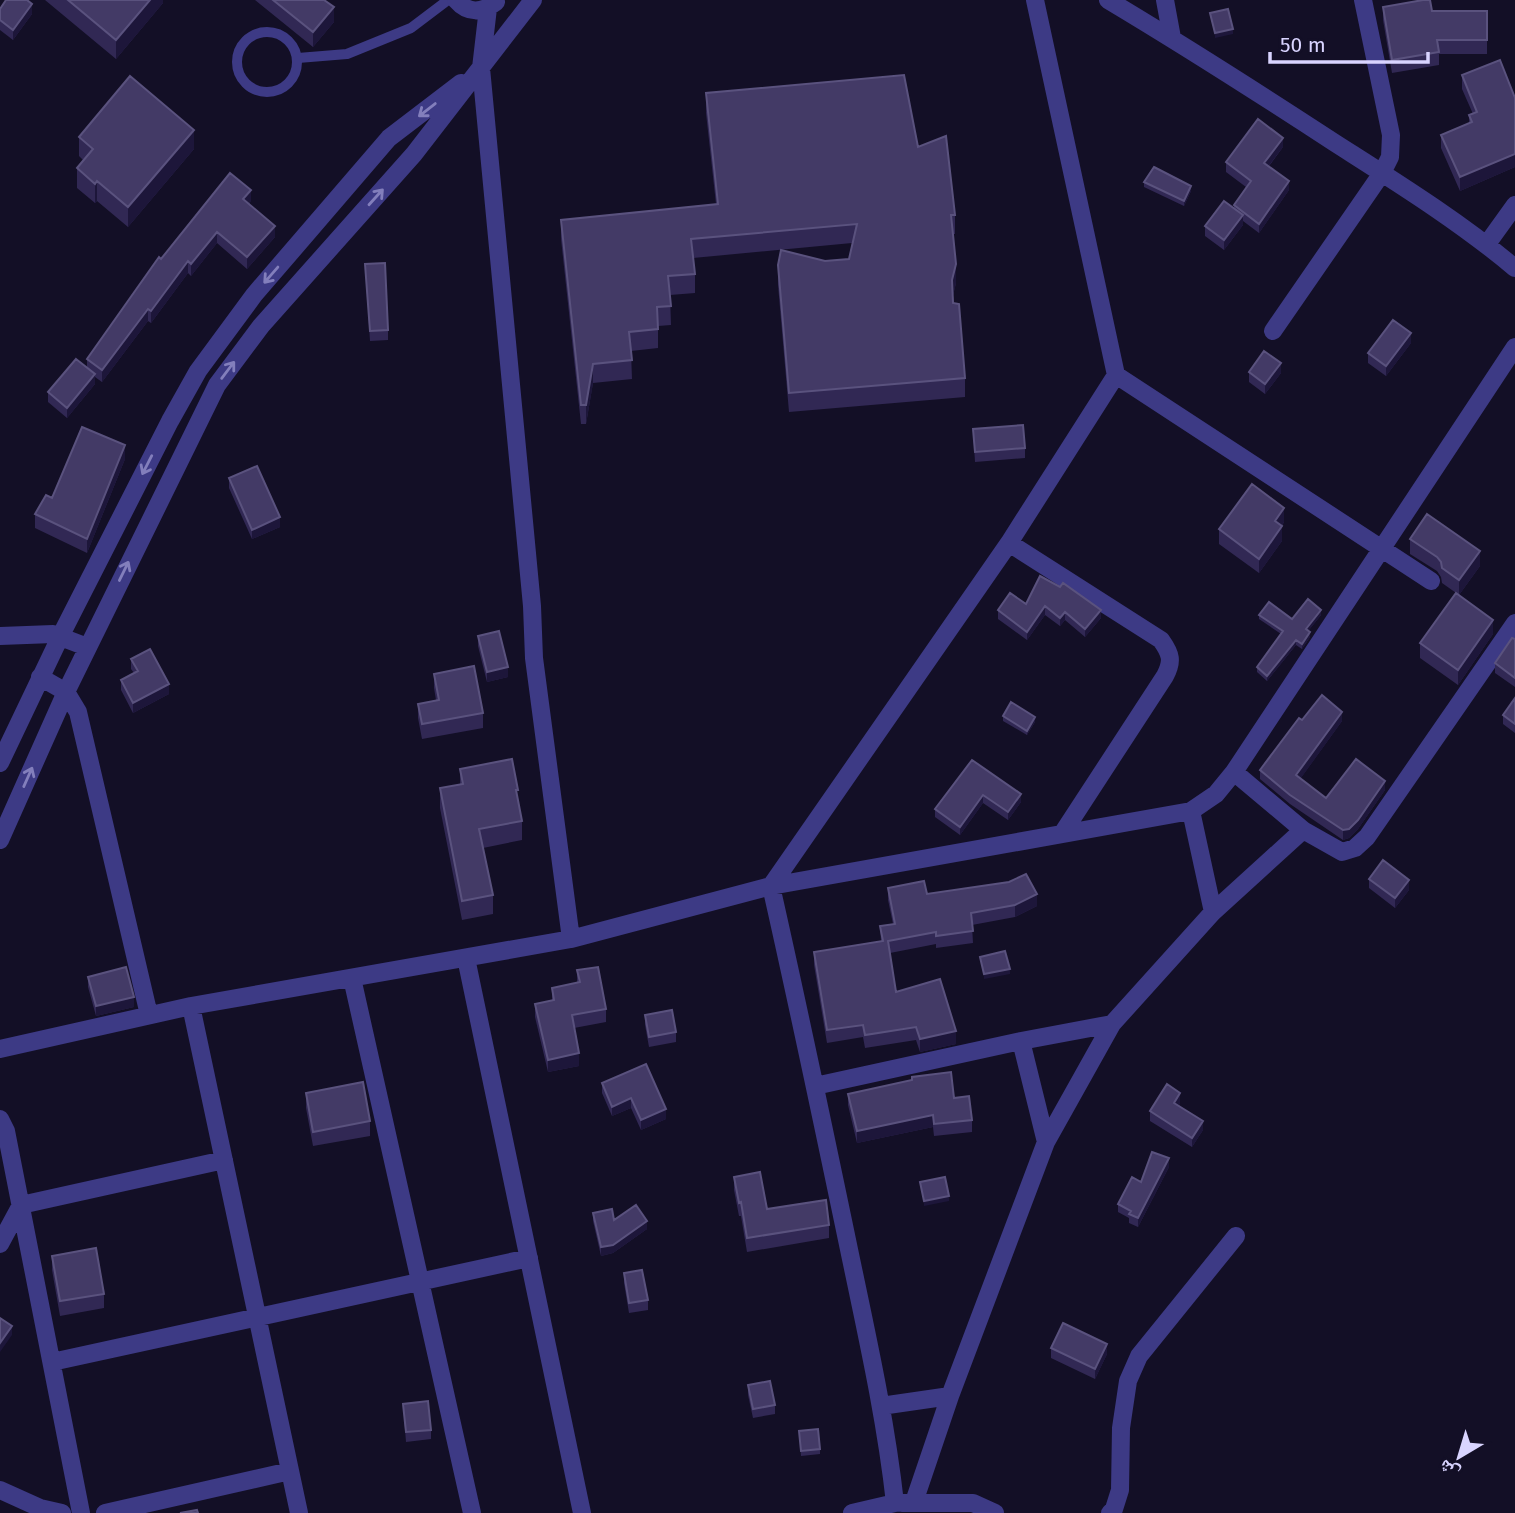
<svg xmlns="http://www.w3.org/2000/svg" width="1515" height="1513" font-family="'Fira Sans','Noto Naskh Arabic',sans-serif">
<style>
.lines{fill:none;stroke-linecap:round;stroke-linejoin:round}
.service{stroke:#3d3a85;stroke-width:10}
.minor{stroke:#3d3a85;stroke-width:18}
.wall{fill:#312854}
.shaded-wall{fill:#1d163a}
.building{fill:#433a66;stroke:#5a527e;stroke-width:2}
.oneway{stroke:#837fbc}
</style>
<rect width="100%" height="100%" fill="#130f26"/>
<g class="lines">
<path class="service" d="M237 62a30 30 0 1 1 60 0a30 30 0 1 1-60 0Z
M298,58L347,54L411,28L448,0"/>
<path class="minor" d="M456,0C468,14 482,13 496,2
M1108,0C1185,46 1260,94 1335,143C1396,182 1459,221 1515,268
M1165,0L1172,38
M488,8L481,68L532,606L534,658L571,939
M1487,244L1515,205
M1273,331L1382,173L1390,157L1391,135L1363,0
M1116,375L1431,581
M1009,543L1161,640C1171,654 1173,661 1165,676L1062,834
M0,636L53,634L87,647
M40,677L66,692L78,712L149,1015
M0,763L61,635L170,421L198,371L254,295L389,138L461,83
M1191,811L1213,912
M1303,830L1342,852L1355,848L1367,837L1515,623
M0,840L66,692L217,385L261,326L414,154L533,0
M466,958L582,1513
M352,978L472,1513
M191,1006L299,1513
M1021,1041L1046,1142
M0,1049L191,1006L571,939L771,886L1009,543L1116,375L1035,0
M815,1086L1021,1041L1112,1024
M0,1119L6,1131L81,1513
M0,1244L21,1205L224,1160
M52,1362L529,1258
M881,1406L950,1396
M0,1490L40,1508L62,1513
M914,1502L950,1396L1046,1142L1112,1024L1213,912L1303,830L1234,772
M902,1503H973L995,1513
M105,1513L290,1471
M852,1513L895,1503C886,1421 868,1340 851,1259C825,1134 799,1010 771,886L1191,811L1216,794L1234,772L1515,347
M1110,1513L1114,1509L1120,1490L1121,1428L1128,1381L1139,1356L1236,1236"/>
</g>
<path class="wall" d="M45,0H163V3L116,59Z
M255,0H324L334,22L313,47Z
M1383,7L1432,11H1487V54H1439V65L1392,73L1383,20Z
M0,9L32,14L13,40L0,30Z
M1462,75L1515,98V167L1460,191L1441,148V135L1469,123V115L1473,114L1462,89Z
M706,93L918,147L955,215V234H953L956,283L953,295L965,378V397L789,412L778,285V265L849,259L852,243L693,258L695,274V293L670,295L671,325L658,326V348L631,351L632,379L593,383L586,424H581L561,239V220L716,204L706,113Z
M79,137L194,149L128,227L97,201L95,203L77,188V168L83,160L79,156Z
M1283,147L1269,166L1289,190L1259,233L1243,221V225L1224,250L1205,236V226L1234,208V205L1246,187L1226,172V162Z
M1144,182L1191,191L1184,206L1144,187Z
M251,201L249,204L275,237L247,269L217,243L191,276L188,273L151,323L148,321L102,382L95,377V384L67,418L48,402V392L87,367V359L161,259Z
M365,264L388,330V340L370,341Z
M1411,343L1386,376L1368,363V353Z
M1249,372L1281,373L1265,394L1249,382Z
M973,429L1025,448V458L975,462Z
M125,459L87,553L35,528V514L52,498Z
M229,478L280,527L252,539L229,488Z
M1284,522L1282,526V541L1259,573L1219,544V529Z
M1410,539L1480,566L1459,595L1442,583L1441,577L1437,571L1410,554Z
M1040,576L1101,618L1085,637L1065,620L1060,626L1045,615L1027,640L998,619V610L1026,604Z
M1259,615L1292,619L1321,615L1308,631L1310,637L1302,649L1296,645L1267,681L1257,672V667L1281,634L1259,619Z
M1493,634L1458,685L1420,658V643Z
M478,636L508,677L487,682L478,646Z
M1515,639V687L1495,673V663Z
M131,659L169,694L133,713L121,690V680L134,673L131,669Z
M434,674L483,713V728L422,739L418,718V704L436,700L434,688Z
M1515,698V733L1503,724V715Z
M1003,716L1035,722L1027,735L1003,721Z
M1302,720L1342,721L1300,779L1326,798L1385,790L1358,829L1349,838L1343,840L1290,804L1260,779V770Z
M972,760L1021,802L1008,820L983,803L960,835L935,817V809Z
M460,769L518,804L522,821V840L483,848L493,895V914L462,920L440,808V788L460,785Z
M1369,879L1409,890L1395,908L1369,888Z
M888,888L927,894L1037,906L1015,917L972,925L973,943L936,948V944L890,953L896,992L956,1044L920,1052L916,1040L865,1048L863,1037L827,1043L814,965V952L881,941L880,926L893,924L888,900Z
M577,970L606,1009V1022L574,1028L579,1066L548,1072L535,1017V1004L552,1000V988L577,983Z
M88,977L134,1007L96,1016L88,987Z
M645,1015L676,1032V1042L649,1047L645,1025Z
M646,1064L666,1119L641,1130L631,1108L612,1116L602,1093V1083Z
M306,1093L370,1121V1136L313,1146L306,1108Z
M848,1094L954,1098L972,1120V1132L934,1136L933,1127L857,1143L848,1105Z
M1180,1103L1179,1105L1203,1130L1192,1147L1150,1121V1111Z
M1169,1167L1138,1227L1129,1223V1218L1118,1212V1204L1141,1182Z
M734,1177L767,1209L829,1225V1238L747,1252L741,1216H739L734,1190Z
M593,1213L614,1220L647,1229L613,1253L601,1256L593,1221Z
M52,1256L104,1294V1308L60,1316L52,1270Z
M624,1273L648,1300V1310L629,1313L624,1283Z
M1051,1348L1107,1354L1095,1379L1051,1358Z
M748,1385L775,1405V1414L753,1418L748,1395Z
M403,1404L431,1430V1439L406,1442Z
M799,1431L820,1449V1454L801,1456Z"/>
<path class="shaded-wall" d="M150,0H163V3L116,59V40Z
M32,4V14L13,40V30Z
M334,7V22L313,47V32Z
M1233,29V34L1215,38V33Z
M194,130V149L128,227V207Z
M1283,138V147L1264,172V163Z
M1515,154V167L1460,191V177Z
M97,181V201L95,203V184Z
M1289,181V190L1259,233V224Z
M1191,186V191L1184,206V201Z
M251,190V201L243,211V199Z
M1243,215V225L1224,250V240Z
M275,226V237L247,269V257Z
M217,232V243L191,276V264Z
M188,261V273L151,323V311Z
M956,264V283L952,300V280Z
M148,309V321L102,382V370Z
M1411,333V343L1386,376V366Z
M1281,363V373L1265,394V384Z
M593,364V383L586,424V405Z
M95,374V384L67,418V408Z
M125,445V459L87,553V539Z
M1284,508V522L1275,535V521Z
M280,517V527L252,539V530Z
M1282,526V541L1259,573V559Z
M1480,551V566L1459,595V580Z
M1045,606V615L1027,640V632Z
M1101,610V618L1085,637V629Z
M1321,610V615L1306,634V629Z
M1065,612V620L1060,626V618Z
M1493,620V634L1458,685V670Z
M1310,632V637L1302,649V644Z
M1296,640V645L1267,681V676Z
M508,667V677L487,682V672Z
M169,684V694L133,713V703Z
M1342,712V721L1296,785V775Z
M1035,717V722L1027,735V731Z
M1385,781V790L1358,829L1349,838L1343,840V830Z
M1021,794V802L1008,820V812Z
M983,795V803L960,835V827Z
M1409,880V890L1395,908V898Z
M1037,894V906L1015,917V905Z
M1010,969V974L984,979V974Z
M134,997V1007L96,1016V1006Z
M956,1031V1044L920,1052V1039Z
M579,1053V1066L548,1072V1060Z
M1180,1093V1103L1174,1112V1103Z
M631,1098V1108L612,1116V1107Z
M666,1109V1119L641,1130V1120Z
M933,1115V1127L857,1143V1131Z
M1203,1121V1130L1192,1147V1138Z
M1169,1158V1167L1138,1227V1218Z
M949,1196V1201L924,1206V1201Z
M647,1221V1229L613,1253L601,1256V1247Z
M12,1326V1335L0,1352V1343Z
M1107,1344V1354L1095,1379V1369Z"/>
<path class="building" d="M6,0H27L32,4L13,30L0,20V9Z
M68,0H150L116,40Z
M273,0H324L334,7L313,32Z
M1423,0H1430L1432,11H1487V40H1437L1439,52L1392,60L1383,7Z
M1228,9L1233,29L1215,33L1210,13Z
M1500,60L1515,98V154L1460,177L1441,135L1472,122L1469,115L1477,112L1462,75Z
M904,75L918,147L946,136L955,215H951L956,264L952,280L953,303L959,304L965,378L789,393L778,265L781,250L825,261L849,259L857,224L691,239L695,274L668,276L671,306L657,307L658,329L629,332L632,360L593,364L586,405H581L561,220L718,204L706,93Z
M130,76L194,130L128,207L97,181L95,184L77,168L93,149L79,137Z
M1258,119L1283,138L1264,163L1289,181L1259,224L1234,205L1251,181L1226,162Z
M1154,167L1191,186L1184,201L1144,182Z
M230,173L251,190L243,199L275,226L247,257L217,232L191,264L188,261L151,311L148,309L102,370L87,359L159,257L161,259Z
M1224,201L1243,215L1224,240L1205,226Z
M385,263L388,330L370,331L365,264Z
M1393,320L1411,333L1386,366L1368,353Z
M1264,351L1281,363L1265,384L1249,372Z
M76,359L95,374L67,408L48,392Z
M1023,425L1025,448L975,452L973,429Z
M82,427L125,445L87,539L35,514L46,495L52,498Z
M257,466L280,517L252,530L229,478Z
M1252,484L1284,508L1275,521L1282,526L1259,559L1219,529Z
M1427,514L1480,551L1459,580L1442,568L1441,562L1437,557L1410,539Z
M1040,576L1060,587L1063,583L1101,610L1085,629L1065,612L1060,618L1045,606L1027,632L998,610L1010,593L1026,604Z
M1456,593L1493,620L1458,670L1420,643Z
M1308,599L1321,610L1306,629L1310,632L1302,644L1296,640L1267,676L1257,667L1283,631L1259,615L1269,602L1292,619Z
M499,631L508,667L487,672L478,636Z
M1512,638L1515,639V678L1495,663Z
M150,649L169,684L133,703L121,680L138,671L131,659Z
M474,666L483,713L422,724L418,704L439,700L434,674Z
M1322,695L1342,712L1296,775L1326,798L1356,759L1385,781L1358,820L1349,829L1343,830L1290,795L1260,770L1299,718L1302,720Z
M1515,698V724L1503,715Z
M1011,702L1035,717L1027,731L1003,716Z
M512,759L518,790H516L522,821L479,829L493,895L462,901L440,788L463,784L460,769Z
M972,760L1021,794L1008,812L983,795L960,827L935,809Z
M1383,860L1409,880L1395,898L1369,879Z
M1026,874L1037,894L1015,905L971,913L973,931L936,936V932L888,941L896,992L940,979L956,1031L920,1039L916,1027L865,1035L863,1025L827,1030L814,952L883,941L880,926L895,924L888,888L924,881L927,894L1009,882Z
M1005,951L1010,969L984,974L980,957Z
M126,967L134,997L96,1006L88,977Z
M598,967L606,1009L572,1015L579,1053L548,1060L535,1004L554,1000L552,988L580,982L577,970Z
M672,1010L676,1032L649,1037L645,1015Z
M646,1064L666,1109L641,1120L631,1098L612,1107L602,1083Z
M951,1072L954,1098L969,1096L972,1120L934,1124L933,1115L857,1131L848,1094L912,1080V1077Z
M363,1082L370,1121L313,1132L306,1093Z
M1167,1084L1180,1093L1174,1103L1203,1121L1192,1138L1150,1111Z
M1152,1152L1169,1158L1138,1218L1129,1214L1131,1211L1118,1204L1132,1177L1141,1182Z
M760,1172L767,1209L826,1200L829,1225L747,1238L741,1202L739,1203L734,1177Z
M945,1177L949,1196L924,1201L920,1182Z
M636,1205L647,1221L613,1245L601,1247L593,1213L612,1209L614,1220Z
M96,1248L104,1294L60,1301L52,1256Z
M642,1270L648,1300L629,1303L624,1273Z
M0,1318L12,1326L0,1343Z
M1063,1323L1107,1344L1095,1369L1051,1348Z
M770,1381L775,1405L753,1409L748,1385Z
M428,1401L431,1430L406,1432L403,1404Z
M818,1429L820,1449L801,1451L799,1431Z
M197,1510L198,1513H180Z"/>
<defs><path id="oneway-shaft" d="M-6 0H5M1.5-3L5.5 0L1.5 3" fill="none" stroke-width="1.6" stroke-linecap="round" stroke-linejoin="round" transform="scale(1.75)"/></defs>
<g class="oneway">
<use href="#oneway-shaft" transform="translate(427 110) rotate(142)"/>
<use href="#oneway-shaft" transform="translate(376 197) rotate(-48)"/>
<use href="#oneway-shaft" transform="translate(271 275) rotate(131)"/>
<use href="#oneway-shaft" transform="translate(228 370) rotate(-53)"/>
<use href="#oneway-shaft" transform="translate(147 465) rotate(117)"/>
<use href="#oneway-shaft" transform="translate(124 571) rotate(-64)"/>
<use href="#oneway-shaft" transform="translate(28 777) rotate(-66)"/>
</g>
<g transform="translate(1459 1457) rotate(218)" stroke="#130f26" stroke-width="5" paint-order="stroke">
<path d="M0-5L12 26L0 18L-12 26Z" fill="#d9d4ff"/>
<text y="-10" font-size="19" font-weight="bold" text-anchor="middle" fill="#d9d4ff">ش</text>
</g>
<path d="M1270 52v10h158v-10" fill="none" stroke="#d9d4ff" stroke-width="3.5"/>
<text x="1280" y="52" font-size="21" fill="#d9d4ff" stroke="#130f26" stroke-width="5" paint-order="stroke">50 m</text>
</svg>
